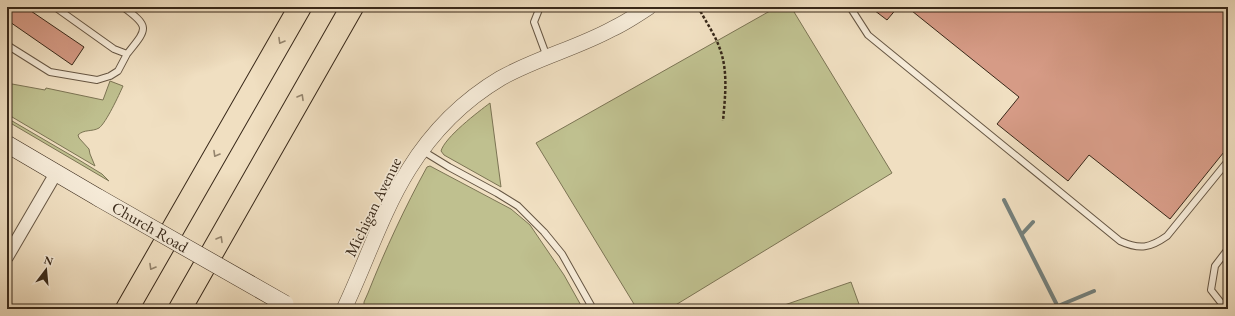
<svg xmlns="http://www.w3.org/2000/svg" width="1235" height="316" font-family="'EB Garamond',serif">
<style>
.green{fill:#bfc08f;stroke:#7c7454}
.lines{fill:none;stroke-linecap:round;stroke-linejoin:round}
.stream{stroke:#75807b;stroke-width:4}
.building{fill:#d69b86;stroke:#382819}
.service-casing{stroke:#665643;stroke-width:8}
.minor-casing{stroke:#665643;stroke-width:14}
.tertiary-casing{stroke:#665643;stroke-width:16}
.secondary-casing{stroke:#382819;stroke-width:18}
.motorway-casing{stroke:#382819;stroke-width:24}
.path{stroke:#382819;stroke-width:2.5;stroke-dasharray:3 2;stroke-linecap:butt}
.service{stroke:#f5ead7;stroke-width:6}
.minor{stroke:#f5ead7;stroke-width:12}
.tertiary{stroke:#f5ead7;stroke-width:15}
.secondary{stroke:#f5ead7;stroke-width:17}
.motorway{stroke:#f0dfc1;stroke-width:22}
.secondary-bridge-casing{stroke:#382819;stroke-width:18;stroke-linecap:butt}
.secondary-bridge{stroke:#f5ead7;stroke-width:17}
.oneway{stroke:#94846d}
.labels{text-anchor:middle;dominant-baseline:central;stroke-width:3.5;stroke-linejoin:round;paint-order:stroke}
.street-label{font-size:16px;fill:#382819;stroke:#f5ead7}
</style>
<rect width="100%" height="100%" fill="#f0dfc1"/>
<filter id="stains"><feTurbulence type="fractalNoise" baseFrequency=".005" numOctaves="4"/><feColorMatrix values="0 0 0 0 .2 0 0 0 0 .09 0 0 0 0 .02 0 0 0 .5 -.17"/></filter>
<radialGradient id="worn" r=".72"><stop offset=".6" stop-color="#630" stop-opacity="0"/><stop offset="1" stop-color="#630" stop-opacity=".3"/></radialGradient>
<path class="green" d="M777,7H791L892,173L669,309H637L536,143Z
M7,81L12,84L45,90L46,88L103,100L110,81L123,86C119,95 106,123 99,128C92,132 84,129 78,135L79,138L89,149L90,154L95,166L7,114Z
M490,103L501,187L444,155L441,151C445,137 478,112 490,103Z
M7,118L79,160L102,174L109,181L7,121Z
M430,166L511,209L530,225L564,275L583,309H364V302L368,293C385,250 405,207 427,167Z
M851,282L860,307L856,309H773Z"/>
<g class="lines">
<path class="stream" d="M1004,200L1059,309
M1022,234L1033,222
M1058,306L1094,291"/>
</g>
<path class="building" d="M7,7H25L84,47L72,65L7,20Z
M870,7H898L887,20Z
M907,7H1228V147L1170,219L1089,155L1068,181L997,124L1019,97Z"/>
<g class="lines">
<defs>
<path id="service" d="M55,7L114,49L127,54C147,29 151,27 123,7
M540,7L534,22L547,57
M850,7L868,35L1120,241C1140,250 1150,248 1167,236L1228,161
M7,45L50,72L97,80L110,76L118,71L127,54
M423,151L449,167L497,193L518,206L544,232L562,254L593,309
M1226,309L1211,290L1215,266L1228,249"/>
<path id="minor" d="M7,257L56,173"/>
<path id="tertiary" d="M344,309C366,263 382,212 409,169C432,132 464,100 501,78C537,58 577,48 612,29C625,23 637,15 649,7"/>
<path id="secondary" d="M7,144L99,198"/>
<path id="motorway" d="M127,309L300,7
M180,309L352,7"/>
</defs>
<use href="#service" class="service-casing"/>
<use href="#minor" class="minor-casing"/>
<use href="#tertiary" class="tertiary-casing"/>
<use href="#secondary" class="secondary-casing"/>
<use href="#motorway" class="motorway-casing"/>
<path class="path" d="M698,7C706,22 716,36 721,52C728,74 725,98 723,121"/>
<use href="#service" class="service"/>
<use href="#minor" class="minor"/>
<use href="#tertiary" class="tertiary"/>
<use href="#secondary" class="secondary"/>
<use href="#motorway" class="motorway"/>
<defs>
<path id="secondary-bridge" d="M99,198L285,304"/>
</defs>
<use href="#secondary-bridge" class="secondary-bridge-casing"/>
<use href="#secondary-bridge" class="secondary-bridge"/>
</g>
<defs><path id="oneway-chevron" d="M-2-3.5L2.5 0L-2 3.5" fill="none" stroke-width="1.6" stroke-linecap="round" stroke-linejoin="round"/></defs>
<g class="oneway">
<use href="#oneway-chevron" transform="translate(281 41) rotate(120)"/>
<use href="#oneway-chevron" transform="translate(301 97) rotate(-60)"/>
<use href="#oneway-chevron" transform="translate(216 154) rotate(120)"/>
<use href="#oneway-chevron" transform="translate(220 239) rotate(-60)"/>
<use href="#oneway-chevron" transform="translate(152 267) rotate(120)"/>
</g>
<g class="labels">
<g class="street-label">
<text transform="translate(373 207) rotate(-64)">Michigan Avenue</text>
<text transform="translate(150 227) rotate(30)">Church Road</text>
</g>
</g>
<rect width="1235" height="316" fill="none" stroke="#f0dfc1" stroke-width="24"/>
<rect x="8" y="8" width="1219" height="300" fill="none" stroke="#382819" stroke-width="2"/>
<rect x="12" y="12" width="1211" height="292" fill="none" stroke="#382819"/>
<g transform="translate(46 270) rotate(16)" stroke="#f5ead7" stroke-width="3" paint-order="stroke">
<path d="M0-3L7 15L0 10L-7 15Z" fill="#382819"/>
<text y="-6" font-size="11" font-weight="bold" text-anchor="middle" fill="#382819">N</text>
</g>
<rect width="100%" height="100%" filter="url(#stains)"/>
<rect width="100%" height="100%" fill="url(#worn)"/>
</svg>
